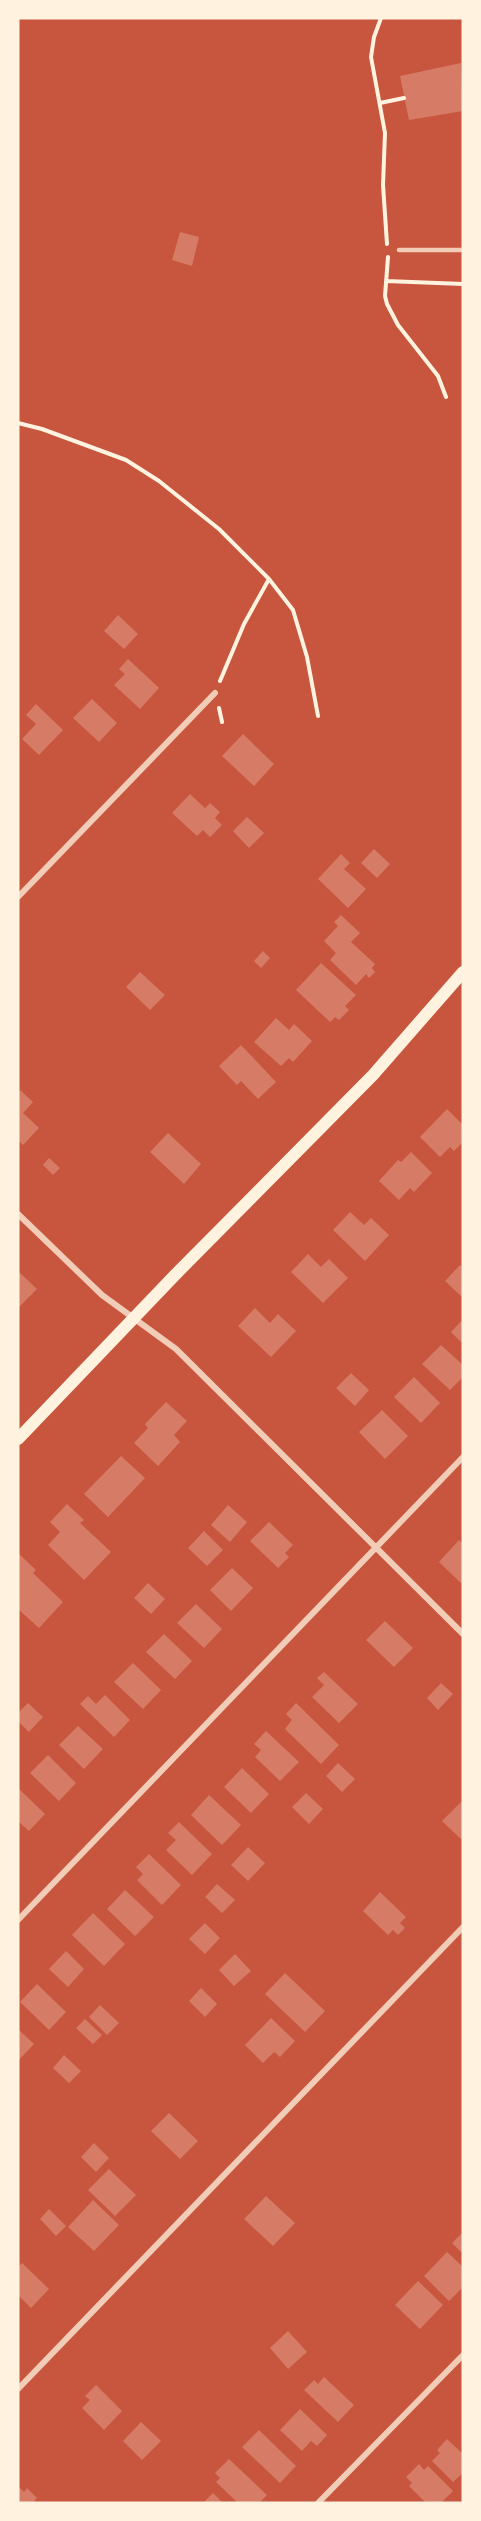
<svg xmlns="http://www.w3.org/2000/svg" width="481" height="2521" font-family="'Archivo Narrow',sans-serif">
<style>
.building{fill:#d67c66}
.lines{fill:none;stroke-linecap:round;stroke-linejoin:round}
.path{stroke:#fff3e0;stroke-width:4}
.service{stroke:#f1ccb7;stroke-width:4.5}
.minor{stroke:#f1ccb7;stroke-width:6}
.secondary{stroke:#fff3e0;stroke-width:12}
</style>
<rect width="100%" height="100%" fill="#c8553d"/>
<path class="building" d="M461,63L463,111L409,120L400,76Z
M180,232L199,237L192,266L172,260Z
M118,615L138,634L124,649L104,631Z
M128,659L159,688L140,709L114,685L125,674L119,669Z
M92,699L117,723L99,742L73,718Z
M36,704L63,730L39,755L22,739L36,724L26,715Z
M243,734L274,764L254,786L222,756Z
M190,794L205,808L210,803L220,812L215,818L222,825L210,837L203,830L197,836L172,813Z
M247,817L264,833L249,848L233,831Z
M374,849L390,864L377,878L361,863Z
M341,854L350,863L344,869L366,889L348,908L318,879Z
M341,915L360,933L351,942L375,964L372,968L375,972L369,978L366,974L356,985L330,960L336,953L324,941L338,926L334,922Z
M263,951L270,958L261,968L254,961Z
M321,963L356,995L345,1006L349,1010L339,1020L335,1017L330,1022L296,990Z
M140,972L165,995L150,1010L126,987Z
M276,1018L289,1030L294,1024L312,1041L293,1062L289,1058L281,1066L254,1042Z
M241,1045L276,1082L258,1099L241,1081L237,1085L219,1066Z
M20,1090L33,1102L23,1113L39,1128L23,1145L18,1140V1093Z
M447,1109L463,1125V1142L454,1151L450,1147L440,1157L420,1137Z
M168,1133L201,1164L184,1184L150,1152Z
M411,1152L432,1173L414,1192L410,1188L399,1200L379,1181L398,1160L401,1162Z
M49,1158L60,1168L53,1175L43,1165Z
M350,1212L364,1225L371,1218L389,1235L365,1261L333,1230Z
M308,1254L321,1267L329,1259L348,1278L323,1303L291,1272Z
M460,1265L463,1267V1298L445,1281Z
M18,1271L37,1289L18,1308Z
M255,1308L270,1323L278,1314L296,1331L271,1357L238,1326Z
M463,1319V1344L451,1332Z
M441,1345L463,1365V1377L450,1390L422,1364Z
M351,1373L369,1390L355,1406L336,1388Z
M414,1377L440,1403L421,1423L394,1397Z
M166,1402L187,1421L174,1435L180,1442L158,1466L134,1443L148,1428L145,1424Z
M382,1410L408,1436L385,1459L359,1432Z
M121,1456L145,1478L108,1517L84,1494Z
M67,1504L84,1520L80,1523L111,1552L84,1580L48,1545L60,1532L50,1522Z
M228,1505L247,1522L230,1542L211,1525Z
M269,1522L293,1545L285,1553L289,1557L278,1568L250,1541Z
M204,1531L223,1550L207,1566L188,1548Z
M459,1540L463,1544V1585L439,1562Z
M18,1553L36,1570L33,1573L63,1602L39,1628L18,1609Z
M232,1568L253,1588L231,1611L210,1590Z
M148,1583L165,1599L151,1614L134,1598Z
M196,1604L222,1629L204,1648L177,1623Z
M385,1621L413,1648L394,1667L366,1640Z
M164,1634L192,1661L175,1679L146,1652Z
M133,1663L161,1690L143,1709L114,1682Z
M324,1672L358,1704L339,1723L312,1697L324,1685L317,1678Z
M441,1683L453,1694L438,1710L427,1698Z
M105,1695L130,1720L114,1737L80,1704L88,1696L96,1704Z
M28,1703L43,1717L29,1732L18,1721V1713Z
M296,1703L339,1745L321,1764L285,1729L292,1720L286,1714Z
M78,1726L103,1749L84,1769L59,1745Z
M266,1731L299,1762L280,1781L255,1757L261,1750L254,1744Z
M48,1755L76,1783L59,1801L30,1773Z
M338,1763L355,1779L342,1792L326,1776Z
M242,1768L269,1794L251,1813L224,1787Z
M18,1788L45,1814L29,1831L18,1821Z
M306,1793L323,1809L309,1824L292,1807Z
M209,1795L241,1825L222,1845L191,1815Z
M463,1800V1841L442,1821Z
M179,1822L212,1854L192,1875L166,1850L176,1840L168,1833Z
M248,1847L265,1863L248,1881L231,1865Z
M149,1854L181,1885L162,1905L137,1880L143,1874L136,1867Z
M217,1884L235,1900L222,1913L205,1897Z
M125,1890L154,1917L135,1936L107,1909Z
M380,1892L406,1917L400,1923L405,1928L398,1935L393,1930L388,1935L363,1911Z
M93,1913L125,1944L104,1966L72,1935Z
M205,1923L220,1938L205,1954L189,1939Z
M66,1951L84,1969L68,1987L49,1969Z
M235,1954L251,1971L234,1986L219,1970Z
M285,1973L325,2011L305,2032L265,1994Z
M37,1984L66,2012L49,2030L20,2002Z
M201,1988L217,2004L205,2017L189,2001Z
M100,2005L119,2023L107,2035L89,2017Z
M271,2018L295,2041L280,2057L274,2052L263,2063L245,2045Z
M85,2019L102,2035L93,2044L76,2028Z
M18,2029L34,2044L18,2061Z
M64,2055L81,2071L69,2083L53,2068Z
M169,2113L198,2141L180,2159L151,2131Z
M94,2143L109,2158L96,2172L81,2157Z
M109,2169L136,2195L115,2216L88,2190Z
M266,2196L295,2223L273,2246L244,2219Z
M93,2200L119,2225L94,2251L68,2227Z
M49,2209L66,2226L56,2236L40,2219Z
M463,2232V2254L452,2243Z
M447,2252L463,2267V2287L449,2301L424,2276Z
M22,2263L49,2289L31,2308L18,2295V2267Z
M418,2281L443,2305L420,2329L395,2305Z
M288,2331L307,2352L288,2369L270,2348Z
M324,2377L354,2405L338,2422L304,2390L314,2380L318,2384Z
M96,2385L122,2411L104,2430L82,2408L90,2400L85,2396Z
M300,2409L327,2435L317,2446L311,2441L302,2451L280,2430Z
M141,2422L161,2441L142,2460L123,2441Z
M259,2430L296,2466L280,2483L242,2447Z
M447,2439L463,2454V2473L453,2482L432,2461L440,2453L437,2450Z
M229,2459L267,2495L259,2503H238L216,2482L220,2478L215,2473Z
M419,2464L424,2470L428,2466L453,2491L441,2503H426L409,2486L412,2483L406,2477Z
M18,2486L24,2492L27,2488L37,2498L34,2501L36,2503H18Z
M213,2493L223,2503H203Z"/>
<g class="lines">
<path class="path" d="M381,18L374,37L371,57L385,133L383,185L387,244
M380,103L404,98
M388,257L385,296L387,304L398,325L438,376L446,397
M386,281L463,284
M18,423L42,429L126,460L159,481L219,529L269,579L293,610L307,657L318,716
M220,681L244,624L269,579
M219,708L222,722"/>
<path class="service" d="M399,250H463"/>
<path class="minor" d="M18,897L215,693
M18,1214L102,1295L176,1349L463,1634
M18,1920L463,1457
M18,2389L463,1927
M318,2503L463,2355"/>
<path class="secondary" d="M18,1439L175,1275L373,1075L463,972"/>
</g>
<rect width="481" height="2521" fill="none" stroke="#fff3e0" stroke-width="39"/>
</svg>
